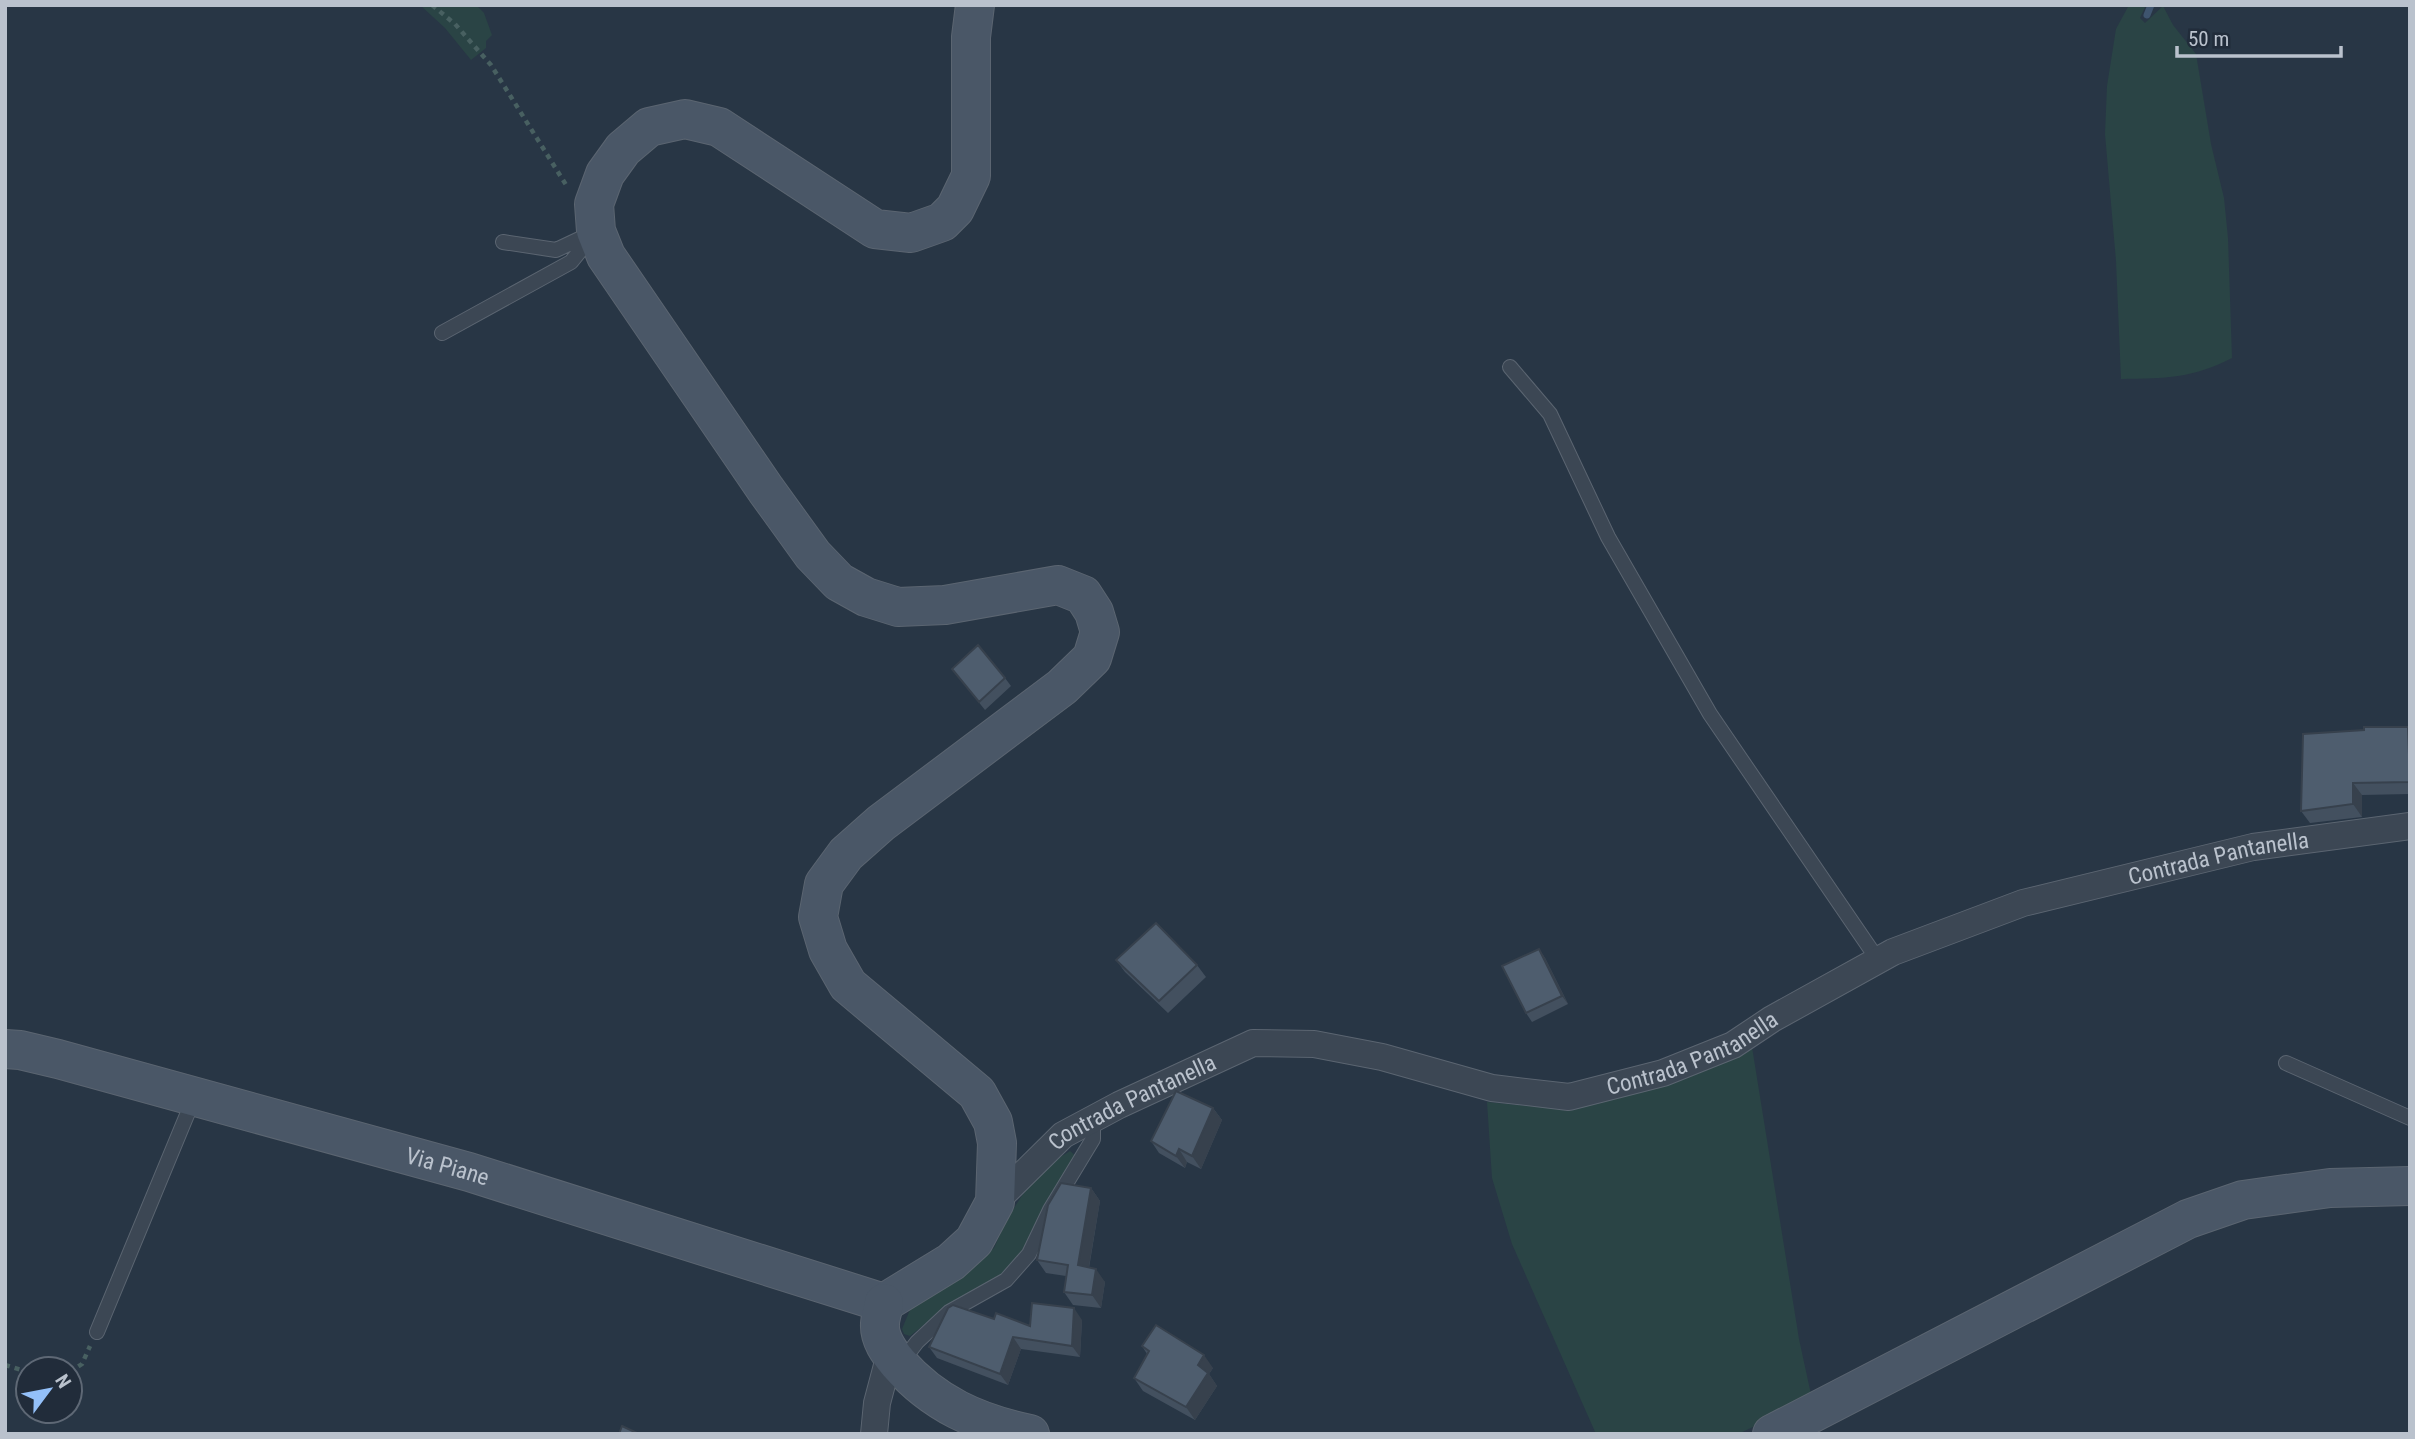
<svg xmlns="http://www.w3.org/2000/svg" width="2415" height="1439" font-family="'Roboto Condensed',sans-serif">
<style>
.green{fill:#2a4445}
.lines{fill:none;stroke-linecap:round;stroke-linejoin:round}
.stream{stroke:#3e546e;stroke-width:7}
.lane-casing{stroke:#5b6571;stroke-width:16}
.street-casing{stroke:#5b6571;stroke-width:28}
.secondary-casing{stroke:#5b6571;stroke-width:40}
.path{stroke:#486061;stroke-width:4.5;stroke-dasharray:5 5;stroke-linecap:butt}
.lane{stroke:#3c4754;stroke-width:14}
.street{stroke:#3c4754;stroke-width:26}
.secondary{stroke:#4a5767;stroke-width:38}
.wall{fill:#43505f}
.shaded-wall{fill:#37414d}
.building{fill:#4e5d6e;stroke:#37414d;stroke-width:2}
.labels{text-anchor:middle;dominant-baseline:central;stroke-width:5;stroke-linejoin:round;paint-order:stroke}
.street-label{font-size:23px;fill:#bac2cd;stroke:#212c3a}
</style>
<rect width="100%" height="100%" fill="#283645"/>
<path class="green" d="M420,5H476L484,13L492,35L486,41V48L471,60L445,28Z
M2129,5H2146L2140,18L2145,23L2163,6L2173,25L2196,54L2211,144L2224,198L2228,238L2232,358C2190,379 2167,378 2121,379L2116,261L2105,134L2107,86L2116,29Z
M1752,1047L1799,1339L1812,1399L1738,1434H1596L1512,1244L1492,1178L1487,1102L1539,1107L1601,1099Z
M1070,1151L1077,1157L1028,1244L1002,1274L941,1311L910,1336L904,1334L902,1329L914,1300L970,1269L994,1248L1006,1221L1026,1189L1054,1161Z"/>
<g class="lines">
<path class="stream" d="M2147,15L2151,5"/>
<defs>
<path id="lane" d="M503,242L556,250L592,233
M442,333L571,262L593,235
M1510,367L1550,414L1608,537L1710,714L1878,960
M2286,1063L2410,1118
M97,1332L194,1098
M901,1363L917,1342L949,1312L1006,1280L1029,1254L1050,1210L1093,1139V1119"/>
<g id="street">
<path id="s1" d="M995,1202L1063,1135L1119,1105L1253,1043L1314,1044L1382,1057L1492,1088L1569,1097L1663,1073L1733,1045L1772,1019L1893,952L2023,903L2253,847L2410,826"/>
<path d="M874,1434L877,1403L890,1354"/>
</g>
<g id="secondary">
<path id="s2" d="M5,1049L20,1050L58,1059L469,1172L884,1303"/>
<path d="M884,1303L951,1262L974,1241L995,1202L997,1143L993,1122L977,1093L848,985L828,950L818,917L824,884L846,854L881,823L1062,687L1092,658L1100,632L1094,612L1083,595L1058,585L945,605L898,607L866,597L839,582L813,555L766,490L606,256L596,231L594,204L605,174L623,149L649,127L685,119L719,127L875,229L911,233L942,222L955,209L971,176V37L975,5"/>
<path d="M884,1303C883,1310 880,1318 880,1324C879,1339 889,1352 898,1363C934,1404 977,1423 1030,1434"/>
<path d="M1772,1434L2188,1219L2243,1200L2330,1188L2410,1186"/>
</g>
</defs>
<use href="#lane" class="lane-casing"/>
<use href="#street" class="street-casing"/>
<use href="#secondary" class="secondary-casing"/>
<path class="path" d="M432,5L455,24L491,65L568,188
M5,1365L28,1372
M70,1372L82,1364L90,1346"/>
<use href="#lane" class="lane"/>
<use href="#street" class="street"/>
<use href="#secondary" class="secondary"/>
</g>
<path class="wall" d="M952,669L1005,678L1011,686L985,710Z
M2408,727L2410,729V794L2362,795V817L2310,823L2301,811Z
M1539,949L1545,958L1568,1004L1532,1022L1526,1013Z
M1116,960L1197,965L1206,977L1168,1013L1125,972Z
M1213,1108L1222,1120L1201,1169L1187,1162L1185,1168L1159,1153L1151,1141Z
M1091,1188L1100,1201L1089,1268L1105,1282L1101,1308L1073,1305L1064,1292L1066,1276L1046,1273L1037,1260Z
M994,1319L1030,1326L1082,1320L1080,1357L1021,1349L1008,1385L937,1358L929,1347Z
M1142,1346L1213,1368L1209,1374L1217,1386L1195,1420L1143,1391L1134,1378L1147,1354Z"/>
<path class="shaded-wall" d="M2353,783L2362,795V817L2353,804Z
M1539,949L1545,958L1568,1004L1562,996Z
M1213,1108L1222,1120L1201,1169L1192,1156Z
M1179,1149L1187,1162L1185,1168L1176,1156Z
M1091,1188L1100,1201L1087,1278L1078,1265Z
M1096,1269L1105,1282L1101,1308L1092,1295Z
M1074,1308L1082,1320L1080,1357L1072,1346Z
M1013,1337L1021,1349L1008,1385L1000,1374Z
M1204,1355L1213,1368L1209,1374L1217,1386L1195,1420L1186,1407L1198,1365Z"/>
<path class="building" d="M978,645L1005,678L979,702L952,669Z
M2364,727H2408L2410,782L2353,783V804L2301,811L2303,734L2364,730Z
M1156,923L1197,965L1159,1001L1116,960Z
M1539,949L1562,996L1526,1013L1502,966Z
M1176,1091L1213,1108L1192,1156L1179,1149L1176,1156L1151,1141Z
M1061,1183L1091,1188L1078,1265L1096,1269L1092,1295L1064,1292L1068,1265L1037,1260L1048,1205Z
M1032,1303L1074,1308L1072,1346L1013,1337L1000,1374L929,1347L948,1308L953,1305L994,1319L996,1313L1030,1326Z
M1156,1325L1204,1355L1198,1365L1208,1373L1186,1407L1134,1378L1149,1351L1142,1346Z
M622,1426L639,1434H619Z"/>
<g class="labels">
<g class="street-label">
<text stroke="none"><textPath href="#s1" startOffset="1326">Contrada Pantanella</textPath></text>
<text stroke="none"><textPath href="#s1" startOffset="760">Contrada Pantanella</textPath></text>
<text stroke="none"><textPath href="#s1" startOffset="172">Contrada Pantanella</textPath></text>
<text stroke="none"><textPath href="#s2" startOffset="458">Via Piane</textPath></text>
</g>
</g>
<rect width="2415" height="1439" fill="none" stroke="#bac2cd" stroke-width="14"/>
<g transform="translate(49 1390) rotate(58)"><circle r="33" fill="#212c3a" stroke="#5e6875" stroke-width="2"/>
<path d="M0-5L12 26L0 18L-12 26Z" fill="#93c0f9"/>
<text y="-10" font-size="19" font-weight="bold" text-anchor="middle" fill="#bac2cd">N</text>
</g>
<path d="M2177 46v10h164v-10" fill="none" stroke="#bac2cd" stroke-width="3.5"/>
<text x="2188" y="46" font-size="21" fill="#bac2cd" stroke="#212c3a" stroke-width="5" paint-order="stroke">50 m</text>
</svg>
